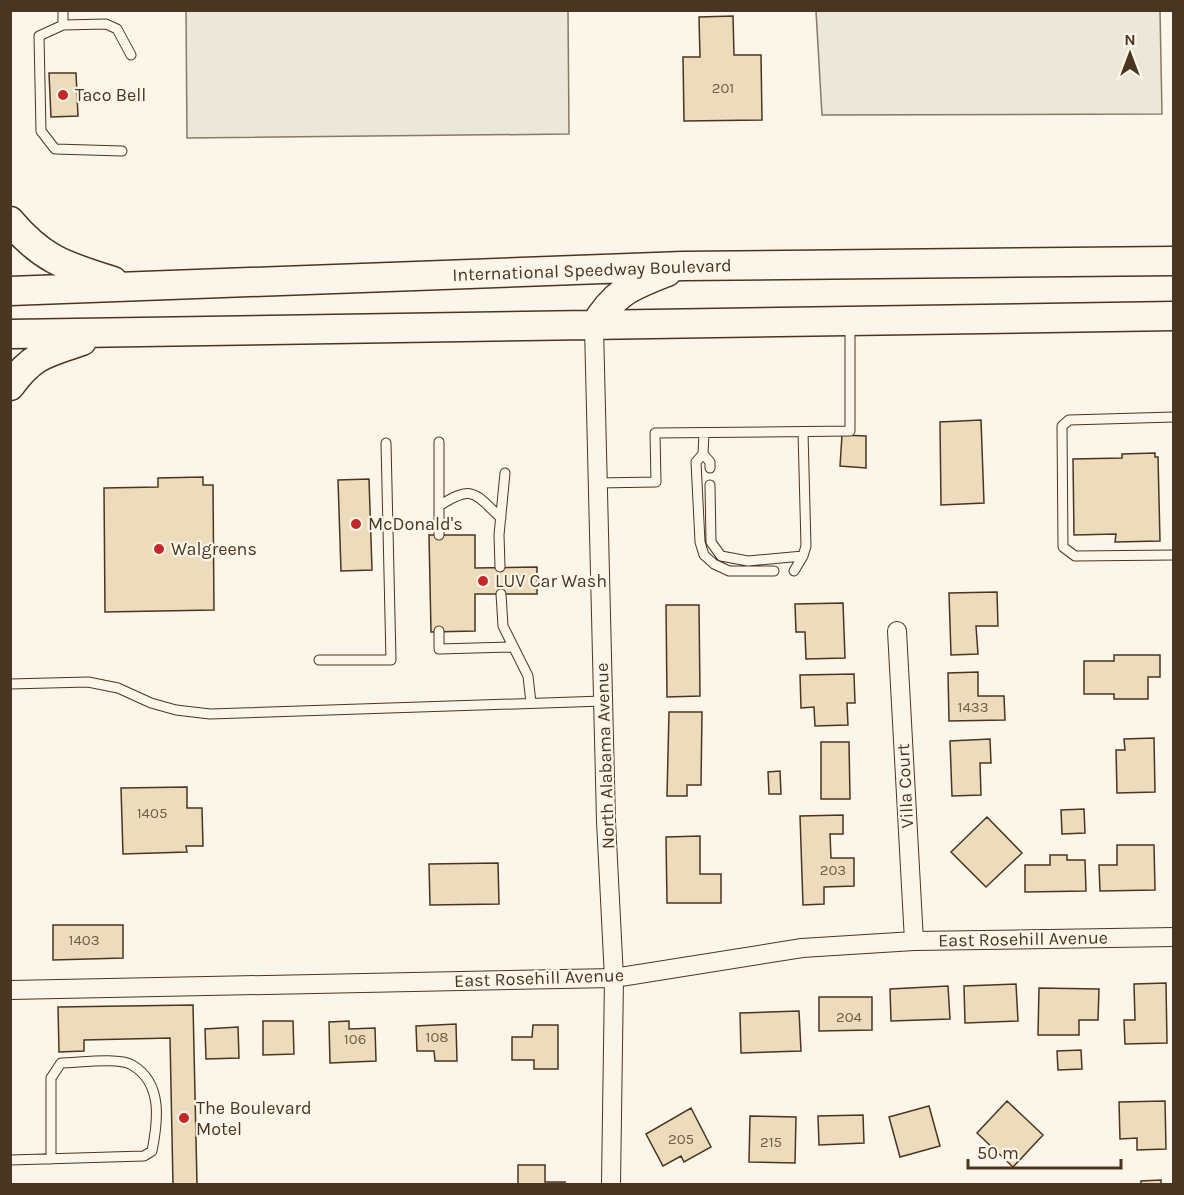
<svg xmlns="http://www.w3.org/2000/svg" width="1184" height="1195" font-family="Karla,sans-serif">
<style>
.parking{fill:#ede7d9;stroke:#887966;stroke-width:1.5}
.building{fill:#ecdcbc;stroke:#4a3520;stroke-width:1.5}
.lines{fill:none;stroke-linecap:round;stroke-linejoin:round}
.service-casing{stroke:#4a3520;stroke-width:11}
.minor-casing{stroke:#4a3520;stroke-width:20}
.primary-casing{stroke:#4a3520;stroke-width:31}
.service{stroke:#fbf6e9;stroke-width:9}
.minor{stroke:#fbf6e9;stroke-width:18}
.primary{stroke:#fbf6e9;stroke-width:28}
.poi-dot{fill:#c62828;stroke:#fbf6e9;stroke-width:2}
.labels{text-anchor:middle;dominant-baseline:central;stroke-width:4.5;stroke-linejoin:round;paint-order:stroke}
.number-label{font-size:15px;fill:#725f47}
.poi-label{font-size:18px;fill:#4a3520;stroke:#fbf6e9;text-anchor:start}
.street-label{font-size:18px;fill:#4a3520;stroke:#fbf6e9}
</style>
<rect width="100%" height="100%" fill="#fbf6e9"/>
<path class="parking" d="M186,11H568L569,134L187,138Z
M816,11H1160L1162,114L822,115Z"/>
<path class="building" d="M733,16L734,55H761L762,120L684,121L683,57H700L699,17Z
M49,73H76L78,116L51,117Z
M981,420L984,503L941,505L940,422Z
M842,435L866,436V468L840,466Z
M1155,453V457H1158L1160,541L1115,542L1116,534L1074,535L1073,459L1122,458V454Z
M203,477V485H213L214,610L105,612L104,488L158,487V478Z
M369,479L372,570L341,571L338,480Z
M429,535H475V568L537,567V594H475V631L431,632Z
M997,592L998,626H976L978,654L951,655L949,593Z
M843,603L845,658L806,659L805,632H796L795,604Z
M666,605H699L700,696L667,697Z
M1114,655H1160V677H1148V699H1114V694H1084V661H1114Z
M978,672V696H1004L1005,720L949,721L948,673Z
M854,674L855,703H847L848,725L815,726L814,707L801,708L800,675Z
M669,712H702L701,785H687V796H667Z
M1154,738L1155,792L1117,793L1116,750H1125L1124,739Z
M990,739L991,763H980L981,795L952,796L950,741Z
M821,742H849L850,799H821Z
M780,771L781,794H769L768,772Z
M187,787V808H202L203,846H186L187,852L123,854L121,788Z
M1084,809L1085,833L1062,834L1061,810Z
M843,815V834H830L831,858H854V886L824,887V904L803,905L800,816Z
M987,817L1022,853L986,887L951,852Z
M700,836V874H721V903H667L666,837Z
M1117,845H1154L1155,890L1100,891L1099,865H1117Z
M1050,855H1067V860H1085L1086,891L1025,892V865H1050Z
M498,863L499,904L430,905L429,864Z
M53,925H123V958L53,960Z
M1166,983L1167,1043L1125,1044L1124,1020H1135L1134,984Z
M1016,984L1018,1021L965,1023L964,986Z
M948,986L950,1019L891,1021L890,989Z
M1039,988L1099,989L1098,1020H1079V1035H1038Z
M819,997H872V1030L819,1031Z
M193,1005L197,1184H173L170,1038L84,1040V1051L59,1052L58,1007Z
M799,1011L801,1051L741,1053L740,1013Z
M263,1021H293L294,1054L263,1055Z
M349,1021V1029L375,1028L376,1061L330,1063L329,1022Z
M456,1024L457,1061H435L434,1051H417L416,1026Z
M533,1025H558V1069H534V1060H512V1037H532Z
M238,1027L239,1058L206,1059L205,1029Z
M1081,1050L1082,1069L1058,1070L1057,1051Z
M1007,1101L1043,1135L1013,1167L977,1133Z
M1165,1101L1166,1149L1137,1150V1138L1120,1139L1119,1102Z
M929,1106L940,1146L900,1157L889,1117Z
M691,1108L711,1147L684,1162L681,1156L663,1166L646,1134Z
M863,1115L864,1143L819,1145L818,1116Z
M750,1116L796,1117L795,1163L749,1162Z
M518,1165H545V1182H565V1184H518Z
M1161,1180V1184H1141V1181Z"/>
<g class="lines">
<defs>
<path id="service" d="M63,10V25
M122,151L55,149L41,131L39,36L63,25L106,24L117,29L131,55
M1174,417L1069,420L1062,426L1063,547L1075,556L1174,555
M704,433L703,454L710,462V468
M439,442V535
M703,454L696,462L700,542L704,555L714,564L729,571H774
M598,483L656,482L655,433L850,431V325
M710,485L711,542L721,556L748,561L803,556L806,546L803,432
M439,506C473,484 474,493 501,518
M500,567L499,535L505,473
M794,571L803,556
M501,594L503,626L528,676L531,703
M439,631V649L513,647
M319,660H391L386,443
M10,684L88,682L118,688L151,703L176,710L210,714L603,701
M10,1160L144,1156L152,1151C158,1121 163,1083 132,1065C118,1057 78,1063 61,1063L51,1078V1159"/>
<path id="minor" d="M594,327L606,821L614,978L611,1184
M897,631L914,941
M10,990L614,978L802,948L914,941L1174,937"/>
<path id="primary" d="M10,221C44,261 66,266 113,281
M10,291L683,266L1174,261
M594,327C614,292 631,286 667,272
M10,334L1174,316
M10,386C33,354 47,353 82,341"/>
</defs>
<use href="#service" class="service-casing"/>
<use href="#minor" class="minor-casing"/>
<use href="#primary" class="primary-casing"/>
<use href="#service" class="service"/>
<use href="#minor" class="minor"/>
<use href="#primary" class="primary"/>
</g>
<g class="poi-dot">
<circle cx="63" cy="95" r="6"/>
<circle cx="356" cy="524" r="6"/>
<circle cx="159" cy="549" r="6"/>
<circle cx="483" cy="581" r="6"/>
<circle cx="184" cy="1118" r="6"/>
</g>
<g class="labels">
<g class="number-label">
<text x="723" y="88">201</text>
<text x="973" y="707">1433</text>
<text x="152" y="813">1405</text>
<text x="833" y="870">203</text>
<text x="84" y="940">1403</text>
<text x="849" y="1017">204</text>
<text x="437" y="1037">108</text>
<text x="355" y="1039">106</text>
<text x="681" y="1139">205</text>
<text x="771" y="1142">215</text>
</g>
<g class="poi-label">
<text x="75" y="95">Taco Bell</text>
<text x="368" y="524">McDonald's</text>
<text x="171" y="549">Walgreens</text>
<text x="495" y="581">LUV Car Wash</text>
<text x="196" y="1108">The Boulevard<tspan x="196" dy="21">Motel</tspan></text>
</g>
<g class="street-label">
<text transform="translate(592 270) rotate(-2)">International Speedway Boulevard</text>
<text transform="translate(605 756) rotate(-92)">North Alabama Avenue</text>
<text transform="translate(905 786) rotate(-93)">Villa Court</text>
<text transform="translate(1023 939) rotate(-1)">East Rosehill Avenue</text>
<text transform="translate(539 978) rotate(-2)">East Rosehill Avenue</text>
</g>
</g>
<rect width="1184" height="1195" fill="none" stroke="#4a3520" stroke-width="24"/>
<g transform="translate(1130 54)" stroke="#fbf6e9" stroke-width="4.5" paint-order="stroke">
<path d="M0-4.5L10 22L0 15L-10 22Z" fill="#4a3520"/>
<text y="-9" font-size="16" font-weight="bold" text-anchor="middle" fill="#4a3520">N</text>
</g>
<path d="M968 1159v9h153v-9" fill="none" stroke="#4a3520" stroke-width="3"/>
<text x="977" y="1159" font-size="18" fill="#4a3520" stroke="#fbf6e9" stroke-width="4.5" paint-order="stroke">50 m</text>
</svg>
